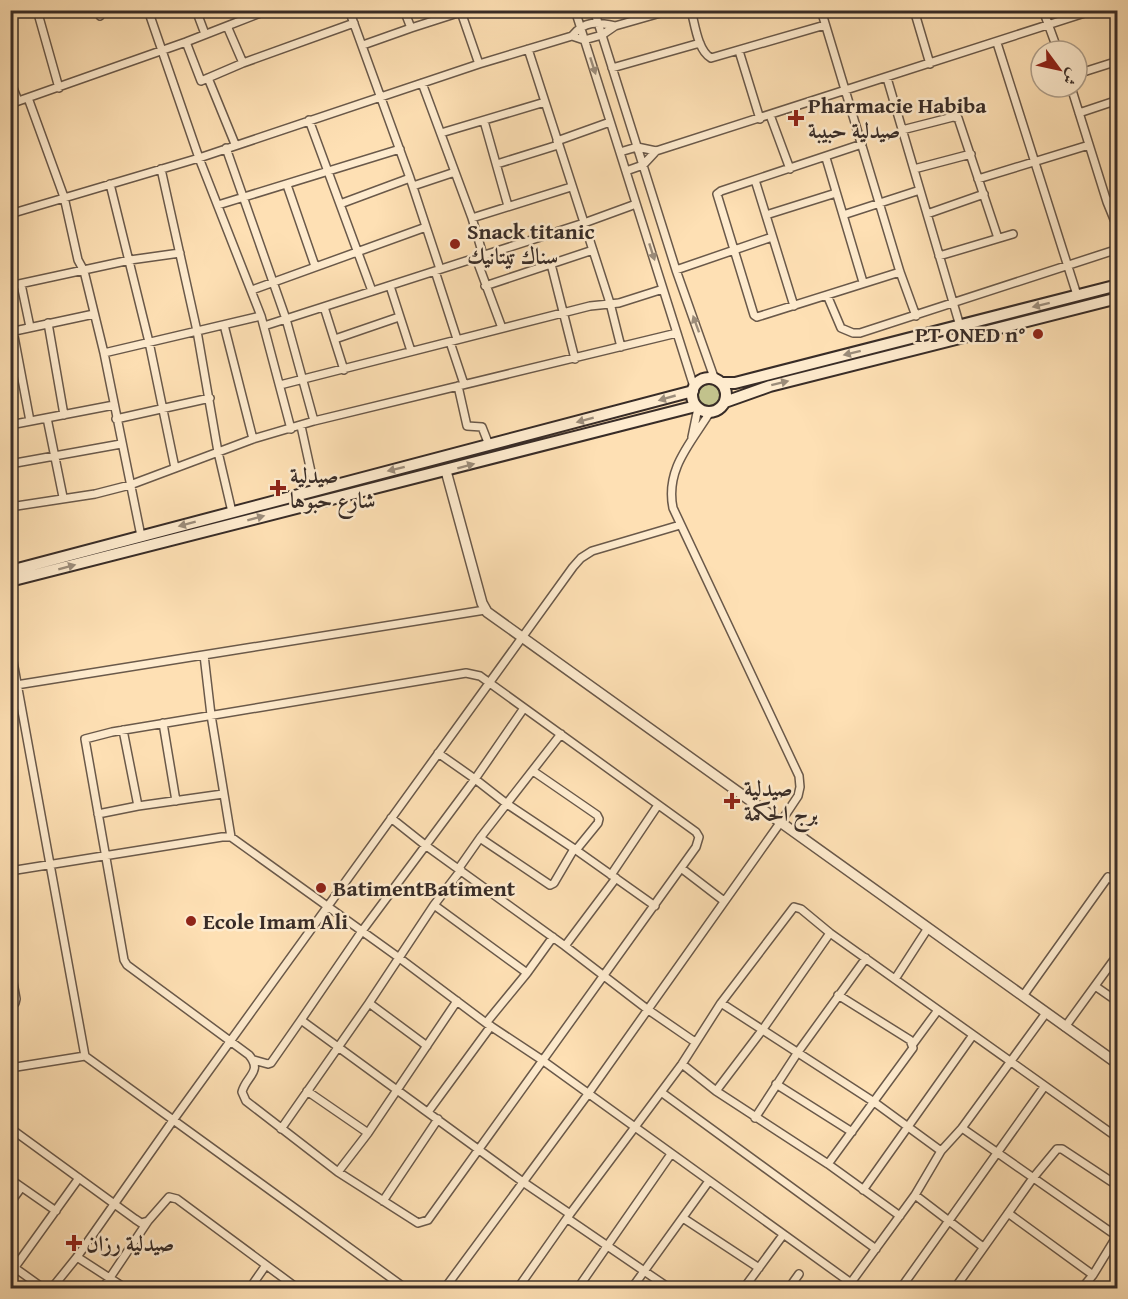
<svg xmlns="http://www.w3.org/2000/svg" width="1128" height="1299" font-family="'Gentium Book Plus',Amiri,serif">
<style>
.green{fill:#c2c28c;stroke:#7d775a;stroke-width:1.5}
.lines{fill:none;stroke-linecap:round;stroke-linejoin:round}
.minor-casing{stroke:#6a594a;stroke-width:10}
.tertiary-casing{stroke:#6a594a;stroke-width:12}
.secondary-casing{stroke:#382c27;stroke-width:14}
.minor{stroke:#feebce;stroke-width:7}
.tertiary{stroke:#feebce;stroke-width:9}
.secondary{stroke:#feebce;stroke-width:10}
.oneway{fill:#9b8c7a}
.poi-dot{fill:#8f2418;stroke:#feebce;stroke-width:2}
.labels{text-anchor:middle;dominant-baseline:central;stroke-width:5;stroke-linejoin:round;paint-order:stroke}
.poi-label{font-size:22px;font-weight:bold;fill:#382c27;stroke:#feebce;text-anchor:start}
</style>
<rect width="100%" height="100%" fill="#fee0b4"/>
<filter id="stains"><feTurbulence type="fractalNoise" baseFrequency=".00333" numOctaves="4"/><feColorMatrix values="0 0 0 0 .2 0 0 0 0 .09 0 0 0 0 .02 0 0 0 .5 -.17"/></filter>
<radialGradient id="worn" r=".72"><stop offset=".6" stop-color="#630" stop-opacity="0"/><stop offset="1" stop-color="#630" stop-opacity=".3"/></radialGradient>
<path class="green" d="M697 397a13 13 0 1 1 26 0a13 13 0 1 1-26 0Z"/>
<g class="lines">
<defs>
<path id="minor" d="M37,10L59,88
M98,10L100,16
M148,10L199,158L261,316L291,429
M196,10L205,34
M349,10L410,178L440,269
M404,10L411,28
M575,10L694,387
M594,10L676,270L715,380
M691,10C695,25 698,51 711,58L825,25
M821,10L900,272L916,316
M914,10L930,64
M1043,10L1058,51
M461,12L479,64
M227,26L243,63
M572,36L584,40L602,35L615,26L671,10
M186,42L201,81L243,63L354,23
M997,43L1077,295
M363,45L411,28L467,10
M528,49L610,303L621,347
M739,51L760,119
M612,68L700,43
M1077,74L1118,61
M208,78L235,144
M887,78L960,326
M10,80L18,101
M422,83L472,218L483,255
M1071,87L1107,202L1118,229
M28,98L64,197L78,260L84,271L104,353L141,536
M10,104L186,42L268,10
M1079,113L1118,100
M770,115L790,169
M309,120L372,291
M484,121L508,206
M902,130L953,117L958,118L998,238
M441,133L545,102
M557,141L610,122
M862,144L721,191L717,194L754,315L757,317L900,272
M226,148L286,319L314,421
M620,152L637,147L656,151L1094,10
M826,158L863,282
M497,164L558,145
M161,169L197,331L218,452L232,512
M914,169L971,154
M626,171L643,165L656,151
M978,179L1089,145
M755,180L794,306
M110,184L149,342L175,468
M287,185L315,266
M413,186L455,172
M1107,202L1118,199
M340,204L410,178
M218,205L400,149
M10,214L199,158L479,64L572,36C585,20 597,22 615,26
M927,214L984,194
M766,215L836,193
M843,215L920,190
M472,218L571,187
M939,256L1013,234
M476,258L502,328
M551,264L593,250
M676,270L772,237
M435,271L457,339
M21,284L30,327
M10,286L130,260L180,253
M390,286L411,351
M485,286L551,264L575,359
M252,290L426,227
M827,295L841,328L853,333H860L1118,249
M324,307L344,370
M48,323L64,415
M224,325L253,439
M264,326L584,223L636,204
M13,331L30,421
M10,332L94,314
M335,339L399,317
M450,342L464,384
M104,353L261,316
M280,385L590,306L619,303L663,289
M458,386L467,426L482,427L489,445
M47,418L63,497
M116,419L210,398
M10,425L114,405
M301,426L315,490
M692,437L698,408
M10,464L121,444
M10,507L95,494L130,485L253,439L314,421L677,333
M10,558L13,571
M10,645L85,1056L405,1288
M204,655L211,715L231,837
M466,673L480,676L696,832L699,837L696,847L428,1220L418,1223L338,1172L246,1101L242,1092C246,1076 263,1072 249,1055L127,965L124,960L85,739L112,732Z
M10,686L485,610
M524,708L475,779L362,931L301,1020L523,1182L570,1214
M163,723L176,801
M123,730L138,806
M561,734L480,838L550,885L554,883L574,849
M438,753L475,779L507,804L576,850L655,906
M533,771L597,815L599,819L598,823L576,850
M98,814L138,806L223,794
M391,818L425,845L565,946L647,1009L695,1042
M459,868L480,838
M681,868L724,901
M10,871L222,837H231L398,957L486,1023L542,1060L858,1288
M611,875L658,805
M434,905L527,973L486,1023
M565,946L616,878
M10,966L16,999L15,1003L10,1009
M527,973L553,937
M895,979L928,928
M1095,986L1118,1002
M1023,996L1108,877L1118,884
M721,1003L874,1102L941,1151
M1065,1027L1113,961L1118,964
M913,1044L938,1010
M427,1046L369,1003L434,905L461,870
M254,1060L268,1064L271,1063L301,1020
M682,1064L716,1091L828,1164L900,1216
M10,1068L85,1056
M776,1084L852,1132
M307,1091L368,1133
M716,1091L763,1029L830,933
M661,1092L876,1249
M428,1112L491,1026
M755,1118L798,1052L866,958
M10,1128L135,1219L141,1223L148,1221L169,1197L177,1199L297,1288
M962,1128L1118,1237
M281,1129L369,1003
M828,1164L913,1048L910,1040L838,995
M338,1172L368,1133L457,1001
M10,1179L56,1211
M863,1190L973,1035
M915,1195L983,1247
M383,1201L438,1119
M10,1203L21,1188
M1008,1213L1093,1275
M683,1218L759,1268
M568,1219L669,1288
M77,1257L125,1288
M15,1268L43,1288
M10,1274L79,1178
M52,1288L77,1257L174,1119L573,567L581,558L592,551L680,525
M103,1288L148,1221
M250,1288L266,1265
M445,1288L588,1094L780,823L798,796L800,787L799,776L673,508C665,469 691,443 710,412
M518,1288L570,1214L682,1064L721,1003L794,907L801,909L830,933L1118,1138
M578,1288L671,1154
M632,1288L709,1181
M744,1288L783,1235
M789,1288L799,1274
M847,1288L915,1195L941,1151L962,1128L1046,1013
M901,1288L1044,1087
M955,1288L1033,1178L1057,1149H1062L1118,1186
M1082,1288L1093,1275L1118,1234"/>
<path id="tertiary" d="M446,471L482,603L487,612L1118,1064"/>
<path id="secondary" d="M692 395a17 17 0 1 1 34 0a17 17 0 1 1-34 0Z
M721,383H735L1118,285
M725,402L770,386L1118,298
M10,571L693,391
M10,581L696,406"/>
</defs>
<use href="#minor" class="minor-casing"/>
<use href="#tertiary" class="tertiary-casing"/>
<use href="#secondary" class="secondary-casing"/>
<use href="#minor" class="minor"/>
<use href="#tertiary" class="tertiary"/>
<use href="#secondary" class="secondary"/>
</g>
<defs><path id="oneway-solid" d="M-6-.8H1V-3.2L6.5 0L1 3.2V.8H-6Z" transform="scale(1.5)"/></defs>
<g class="oneway">
<use href="#oneway-solid" transform="translate(593 66) rotate(72)"/>
<use href="#oneway-solid" transform="translate(652 252) rotate(72)"/>
<use href="#oneway-solid" transform="translate(1041 305) rotate(166)"/>
<use href="#oneway-solid" transform="translate(696 324) rotate(-110)"/>
<use href="#oneway-solid" transform="translate(852 353) rotate(166)"/>
<use href="#oneway-solid" transform="translate(780 383) rotate(-14)"/>
<use href="#oneway-solid" transform="translate(667 398) rotate(164)"/>
<use href="#oneway-solid" transform="translate(585 420) rotate(165)"/>
<use href="#oneway-solid" transform="translate(466 466) rotate(-15)"/>
<use href="#oneway-solid" transform="translate(396 469) rotate(166)"/>
<use href="#oneway-solid" transform="translate(256 518) rotate(-15)"/>
<use href="#oneway-solid" transform="translate(187 524) rotate(165)"/>
<use href="#oneway-solid" transform="translate(67 567) rotate(-15)"/>
</g>
<g class="poi-dot">
<path d="M793 109h6v6h6v6h-6v6h-6v-6h-6v-6h6z"/>
<circle cx="455" cy="244" r="6"/>
<circle cx="1038" cy="334" r="6"/>
<path d="M275 479h6v6h6v6h-6v6h-6v-6h-6v-6h6z"/>
<path d="M729 792h6v6h6v6h-6v6h-6v-6h-6v-6h6z"/>
<circle cx="321" cy="888" r="6"/>
<circle cx="191" cy="921" r="6"/>
<path d="M71 1234h6v6h6v6h-6v6h-6v-6h-6v-6h6z"/>
</g>
<g class="labels">
<g class="poi-label">
<text x="808" y="105">Pharmacie Habiba<tspan x="808" dy="25">صيدلية حبيبة</tspan></text>
<text x="467" y="231">Snack titanic<tspan x="467" dy="25">سناك تيتانيك</tspan></text>
<text x="1026" y="334" text-anchor="end">PT ONED n°</text>
<text x="290" y="475">صيدلية<tspan x="290" dy="25">شارع حبوها</tspan></text>
<text x="744" y="788">صيدلية<tspan x="744" dy="25">برج الحكمة</tspan></text>
<text x="333" y="888">BatimentBatiment</text>
<text x="203" y="921">Ecole Imam Ali</text>
<text x="86" y="1243">صيدلية رزان</text>
</g>
</g>
<rect width="1128" height="1299" fill="none" stroke="#fee0b4" stroke-width="36"/>
<rect x="12" y="12" width="1104" height="1275" fill="none" stroke="#382c27" stroke-width="3"/>
<rect x="18" y="18" width="1092" height="1263" fill="none" stroke="#382c27" stroke-width="1.5"/>
<g transform="translate(1059 69) rotate(123)"><circle r="28" fill="#feebce" stroke="#af9f8b" stroke-width="1.5"/>
<path d="M0-4.5L10 22L0 15L-10 22Z" fill="#8f2418"/>
<text y="-9" font-size="16" font-weight="bold" text-anchor="middle" fill="#382c27">ش</text>
</g>
<rect width="100%" height="100%" filter="url(#stains)"/>
<rect width="100%" height="100%" fill="url(#worn)"/>
</svg>
